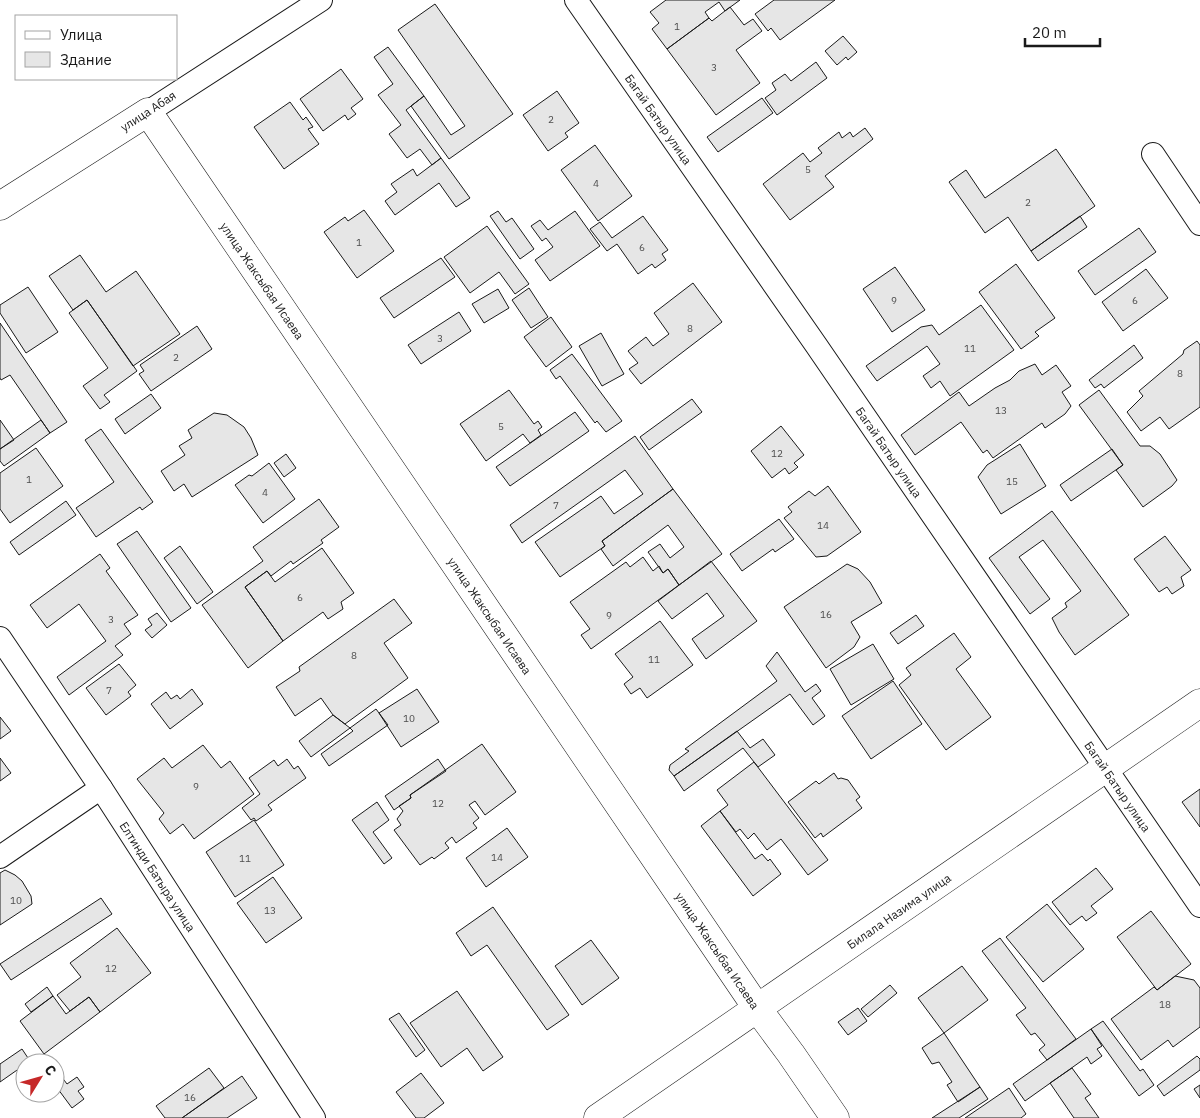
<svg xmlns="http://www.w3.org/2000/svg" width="1200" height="1118" font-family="'IBM Plex Sans',sans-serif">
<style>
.building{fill:#e6e6e6;stroke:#1a1a1a}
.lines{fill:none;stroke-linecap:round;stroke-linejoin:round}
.minor-casing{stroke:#1a1a1a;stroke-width:24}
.tertiary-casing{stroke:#1a1a1a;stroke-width:29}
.minor{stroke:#fff;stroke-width:22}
.tertiary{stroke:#fff;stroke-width:28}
.labels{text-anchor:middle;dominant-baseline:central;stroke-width:4;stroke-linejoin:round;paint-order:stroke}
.number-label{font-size:10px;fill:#4d4d4d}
.street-label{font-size:12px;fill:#1a1a1a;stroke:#fff}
</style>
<rect width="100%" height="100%" fill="#fff"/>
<path class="building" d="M666,0H740L725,11L719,2L705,12L709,18L667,49L652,29L659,23L650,12Z
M774,0H835L780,40L771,28L768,31L755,14Z
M435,4L513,114L449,159L411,106L424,96L451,135L465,126L398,30Z
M730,7L744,25L753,19L762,31L736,50L760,83L716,115L667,49L709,18L712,21Z
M843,36L857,52L848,60L846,57L837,65L825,51Z
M388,47L424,96L406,110L441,158L432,165L420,149L407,158L389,134L401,125L378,95L393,84L374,57Z
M816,62L827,78L777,115L765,98L776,90L772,83L785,74L791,81Z
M341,69L363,99L351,108L356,114L348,120L345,115L323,131L300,99Z
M557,91L579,123L565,133L568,137L548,151L523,115Z
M762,98L773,113L718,152L707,137Z
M290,102L303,120L306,117L313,127L308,129L319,144L284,169L254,127Z
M865,128L873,139L825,176L834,187L790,220L763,184L803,153L810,162L822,153L818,148L839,132L842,138L850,132L853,137Z
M595,145L632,196L598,221L561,170Z
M1056,149L1095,206L1031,251L1008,217L985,233L949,182L966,170L985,198Z
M441,158L470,198L456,207L439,183L395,215L385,201L397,192L391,184L413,169L417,176Z
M364,210L394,251L357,278L324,232L345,217L348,221Z
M498,211L506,222L512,218L534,249L520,259L490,216Z
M575,211L600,246L550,281L535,260L553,247L546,238L542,241L531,226L540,220L548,230Z
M643,216L668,250L662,254L666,260L655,268L652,264L638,274L617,244L607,251L590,229L600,222L612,238Z
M1080,216L1087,227L1038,261L1031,251Z
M487,226L529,284L515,294L499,272L470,293L444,257Z
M1139,228L1156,252L1095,295L1078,271Z
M80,255L106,292L136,271L180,334L133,366L87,300L73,310L49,276Z
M441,258L455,277L394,318L380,298Z
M1016,264L1055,318L1035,332L1039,336L1021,349L979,292Z
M895,267L925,310L892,332L863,289Z
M1146,269L1168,298L1123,331L1102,302Z
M693,283L722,322L641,384L629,369L638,363L628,351L646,337L653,346L669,334L654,313Z
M28,287L58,332L26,353L0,313V305Z
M529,288L548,317L531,328L512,300Z
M498,289L509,308L484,323L472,304Z
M87,300L137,371L104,395L110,402L100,409L83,386L108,368L69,313Z
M981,305L1014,350L950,396L940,381L931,388L923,376L940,364L927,346L877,381L866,366L921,327L932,325L939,335Z
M459,312L471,331L421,364L408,345Z
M551,317L572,347L546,367L524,337Z
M0,323L67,422L50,433L10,375L1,380L0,378Z
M197,326L212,349L151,391L139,374L144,371L140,365Z
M601,333L624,374L602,386L579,346Z
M1197,341L1200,345V407L1169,429L1160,417L1141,431L1127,412L1143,396L1139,391L1183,354L1184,350Z
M1134,345L1143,358L1104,388L1101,384L1095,388L1089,380Z
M572,354L622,421L606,432L597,421L595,423L560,376L556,379L550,370Z
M1035,364L1042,375L1056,365L1071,386L1062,392L1071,406L1065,414L1045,428L1042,423L993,458L987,450L983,453L961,422L915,455L901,435L959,392L969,406L995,388L1010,380L1019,371Z
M509,390L534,424L538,421L542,427L538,430L541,435L530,443L523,434L486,461L460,424Z
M1099,390L1140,446H1150L1160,454L1177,480L1172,486L1143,507L1116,470L1123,465L1079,405Z
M151,394L161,408L125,434L115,419Z
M692,399L702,412L649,450L640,437Z
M575,412L589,431L510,486L496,467Z
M214,413L227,415L244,427L251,438L258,455L192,497L184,484L174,491L161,471L185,455L179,446L192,438L188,430Z
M0,420L14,440L0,449Z
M41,420L50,433L4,466L0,461V449Z
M781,426L804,455L794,463L798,467L789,474L785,468L772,478L751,451Z
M101,429L153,502L142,510L140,507L96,537L76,508L114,482L85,440Z
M635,436L673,489L602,541L605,546L560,577L535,542L601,496L614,514L643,494L625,470L522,543L510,525Z
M1020,444L1046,486L1001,514L978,477L987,465Z
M36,448L63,486L10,523L0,509V473Z
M1112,449L1123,465L1071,501L1060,485Z
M286,454L296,468L284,477L274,463Z
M269,463L295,499L263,523L235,485L249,475L252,476Z
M828,486L861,532L827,556L816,557L784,518L792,512L788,507L809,491L815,496Z
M673,489L722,554L679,585L668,569L663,573L648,552L660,544L670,558L684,547L668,525L613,566L601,549L605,546L602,541Z
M319,499L339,527L321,540L323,543L293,564L291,561L271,576L267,571L245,587L283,641L248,668L202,605L263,561L253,547Z
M66,501L76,515L19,555L10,542Z
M1052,511L1129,615L1075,655L1059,632L1052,618L1067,607L1065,603L1081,591L1043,540L1019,557L1050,599L1030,614L989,558Z
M779,519L794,539L775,552L773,549L742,571L730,554Z
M137,531L191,608L171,622L117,544Z
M1165,536L1191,570L1181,577L1184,586L1172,594L1167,587L1159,592L1134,559Z
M180,546L213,592L197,604L164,558Z
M322,548L354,593L341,602L343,609L328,619L323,612L283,641L245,587L267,571L275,582Z
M100,554L110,568L106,571L138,615L124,624L131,634L115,646L123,655L69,695L57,677L106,641L79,604L47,628L30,605Z
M643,557L653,571L659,566L663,573L668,569L679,585L591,649L581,635L590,629L570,602L626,562L630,567Z
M711,561L757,621L706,659L692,639L724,616L707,593L672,619L658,601Z
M847,564L858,569L870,582L882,603L851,622L860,637L854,647L826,668L784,607Z
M394,599L412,623L384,643L408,678L345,724L333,715L321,698L295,716L276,687L300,671L299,667Z
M157,613L167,625L152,638L145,630L152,625L148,619Z
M916,615L924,626L898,644L890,633Z
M660,621L693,665L647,698L640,688L631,694L624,684L633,677L615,654Z
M954,633L971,657L956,669L991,717L946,750L899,685L911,675L906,668Z
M873,644L894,679L851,705L830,669Z
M777,652L805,692L816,684L821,691L812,698L825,716L813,725L790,694L674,776L669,770L670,765L689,751L685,749L777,681L766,666Z
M119,664L136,685L128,692L131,696L106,715L86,688Z
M893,681L922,724L871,759L842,716Z
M192,689L203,704L170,729L151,704L166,692L171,699L177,695L180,699Z
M417,689L439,722L401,747L379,713Z
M376,709L388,725L329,766L321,754L353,731L350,728Z
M333,715L350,728L311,757L299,741Z
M0,717L11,731L0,739Z
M737,731L750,748L763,739L775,755L758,767L743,748L684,791L674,776Z
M482,744L516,792L485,815L475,801L469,805L479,818L473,823L477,828L456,843L452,837L445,843L449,848L434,859L432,857L420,865L394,830L401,825L397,819L403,811L399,806L411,798L410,795Z
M203,745L221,768L230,761L254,794L194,839L183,824L170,834L159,819L164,813L137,779L164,758L172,768Z
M0,758L11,773L0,781Z
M287,759L294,769L298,766L306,778L268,805L272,810L256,821L254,818L251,820L242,808L260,794L249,778L274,760L278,766Z
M438,759L446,771L410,795L411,798L394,810L385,796Z
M754,762L828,860L808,875L781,839L767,850L754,833L748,839L740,829L736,832L720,811L728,805L717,790Z
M834,773L838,779L841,778L848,780L860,797L856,800L862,808L823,837L821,833L815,838L788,802L816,781L819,784Z
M1200,789V827L1182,802Z
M377,802L389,820L373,832L392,858L384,864L352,820Z
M720,811L755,859L762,854L768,861L770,859L781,874L753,896L701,826Z
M254,820L284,865L235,897L206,852Z
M507,828L528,857L486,887L466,858Z
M1096,868L1113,889L1091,906L1097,913L1086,921L1082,916L1070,925L1052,902Z
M5,870L15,875L22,881L31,896L32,904L0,925V873Z
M273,877L302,918L266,943L237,903Z
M101,898L112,914L11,980L0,964Z
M1047,904L1084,949L1043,982L1006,937Z
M493,907L569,1015L547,1030L487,945L471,956L456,933Z
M1151,911L1191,964L1157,990L1117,937Z
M117,928L151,973L100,1012L89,997L70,1011L57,995L81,977L70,963Z
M1000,938L1076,1039L1047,1060L1039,1050L1045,1045L1035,1033L1031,1035L1016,1015L1026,1008L982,951Z
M591,940L619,978L582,1005L555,966Z
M962,966L988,1000L944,1033L918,998Z
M1175,976L1194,980L1200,988V1027L1173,1047L1168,1040L1141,1060L1111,1019L1154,987L1157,990Z
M890,985L897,993L868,1017L861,1009Z
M47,987L53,996L31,1012L25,1004Z
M457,991L503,1057L483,1071L467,1048L441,1067L410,1023Z
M53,996L66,1014L89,997L100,1012L44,1054L20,1021Z
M858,1008L867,1021L848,1035L838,1022Z
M399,1013L425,1050L416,1057L389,1019Z
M1103,1021L1140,1071L1143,1069L1154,1085L1139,1096L1091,1029Z
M1091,1029L1102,1046L1097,1049L1102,1056L1091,1064L1087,1057L1025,1101L1013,1084Z
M944,1033L980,1087L958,1102L947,1085L952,1082L939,1062L932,1064L922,1048Z
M22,1049L30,1061L0,1082V1064Z
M1197,1056L1200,1059V1070L1164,1096L1157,1086Z
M55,1068L67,1084L77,1077L84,1087L78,1091L84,1099L72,1108L55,1085Z
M209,1068L224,1088L182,1118H165L156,1106Z
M1072,1068L1091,1094L1085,1098L1099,1118H1074L1050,1083Z
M421,1073L444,1103L424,1118H416L396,1092Z
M242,1076L257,1098L227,1118H182Z
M1200,1085V1098L1194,1089Z
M980,1087L988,1099L959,1118H932Z
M1009,1088L1026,1114L1021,1118H965Z"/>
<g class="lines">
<defs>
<g id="minor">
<path id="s1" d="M576,0L816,345L1200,906"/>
<path d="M148,112L321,0"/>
<path d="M1153,154L1200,224"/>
<path id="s2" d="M0,638L101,788L314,1118"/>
<path d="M0,857L101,788"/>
</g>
<g id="tertiary">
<path id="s3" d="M0,206L148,112L757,1008L791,1054L835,1118"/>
<path id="s4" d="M598,1118L1200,703"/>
</g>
</defs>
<use href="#minor" class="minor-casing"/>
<use href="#tertiary" class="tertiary-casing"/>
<use href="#minor" class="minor"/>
<use href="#tertiary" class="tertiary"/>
</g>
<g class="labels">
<g class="number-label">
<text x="677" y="26">1</text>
<text x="714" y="67">3</text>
<text x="551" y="119">2</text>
<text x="808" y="169">5</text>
<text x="596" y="183">4</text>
<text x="1028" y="202">2</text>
<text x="359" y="242">1</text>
<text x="642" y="247">6</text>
<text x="894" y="300">9</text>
<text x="1135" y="300">6</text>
<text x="690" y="328">8</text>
<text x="440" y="338">3</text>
<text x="970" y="348">11</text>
<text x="176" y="357">2</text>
<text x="1180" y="373">8</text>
<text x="1001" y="410">13</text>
<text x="501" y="426">5</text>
<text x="777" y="453">12</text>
<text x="29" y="479">1</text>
<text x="1012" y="481">15</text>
<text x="265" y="492">4</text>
<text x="556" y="505">7</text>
<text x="823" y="525">14</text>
<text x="300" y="597">6</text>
<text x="826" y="614">16</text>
<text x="609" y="615">9</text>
<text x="111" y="619">3</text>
<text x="354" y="655">8</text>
<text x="654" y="659">11</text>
<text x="109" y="690">7</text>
<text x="409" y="718">10</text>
<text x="196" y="786">9</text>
<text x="438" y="803">12</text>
<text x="497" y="857">14</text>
<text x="245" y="858">11</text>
<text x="16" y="900">10</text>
<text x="270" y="910">13</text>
<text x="111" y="968">12</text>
<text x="1165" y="1004">18</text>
<text x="190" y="1097">16</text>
</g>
<g class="street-label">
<text transform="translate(148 111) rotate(-33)">улица Абая</text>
<text stroke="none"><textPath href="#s1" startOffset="145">Багай Батыр улица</textPath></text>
<text stroke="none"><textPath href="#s3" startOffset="379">улица Жаксыбая Исаева</textPath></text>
<text stroke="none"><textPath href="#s1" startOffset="550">Багай Батыр улица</textPath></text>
<text stroke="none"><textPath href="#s3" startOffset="784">улица Жаксыбая Исаева</textPath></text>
<text stroke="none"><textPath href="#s1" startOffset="955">Багай Батыр улица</textPath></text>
<text stroke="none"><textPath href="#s2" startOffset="286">Елтинди Батыра улица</textPath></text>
<text stroke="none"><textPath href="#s4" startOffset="365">Билала Назима улица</textPath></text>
<text stroke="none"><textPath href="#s3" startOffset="1189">улица Жаксыбая Исаева</textPath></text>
</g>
</g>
<rect x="15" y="15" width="162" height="65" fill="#ffffff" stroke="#a3a3a3"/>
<rect x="25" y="31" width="25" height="8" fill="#ffffff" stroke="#a3a3a3"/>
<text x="60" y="40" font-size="15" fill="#1a1a1a">Улица</text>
<rect x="25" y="52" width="25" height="15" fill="#e6e6e6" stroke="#a3a3a3"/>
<text x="60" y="65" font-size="15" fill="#1a1a1a">Здание</text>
<g transform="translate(40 1078) rotate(53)"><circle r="24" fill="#ffffff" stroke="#a3a3a3"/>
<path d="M0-4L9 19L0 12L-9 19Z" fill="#c62828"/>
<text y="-8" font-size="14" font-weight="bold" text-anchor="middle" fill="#1a1a1a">С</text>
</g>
<path d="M1025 38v8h75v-8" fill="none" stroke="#1a1a1a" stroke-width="2.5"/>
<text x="1032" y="38" font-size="15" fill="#1a1a1a" stroke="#ffffff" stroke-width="4" paint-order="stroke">20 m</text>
</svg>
